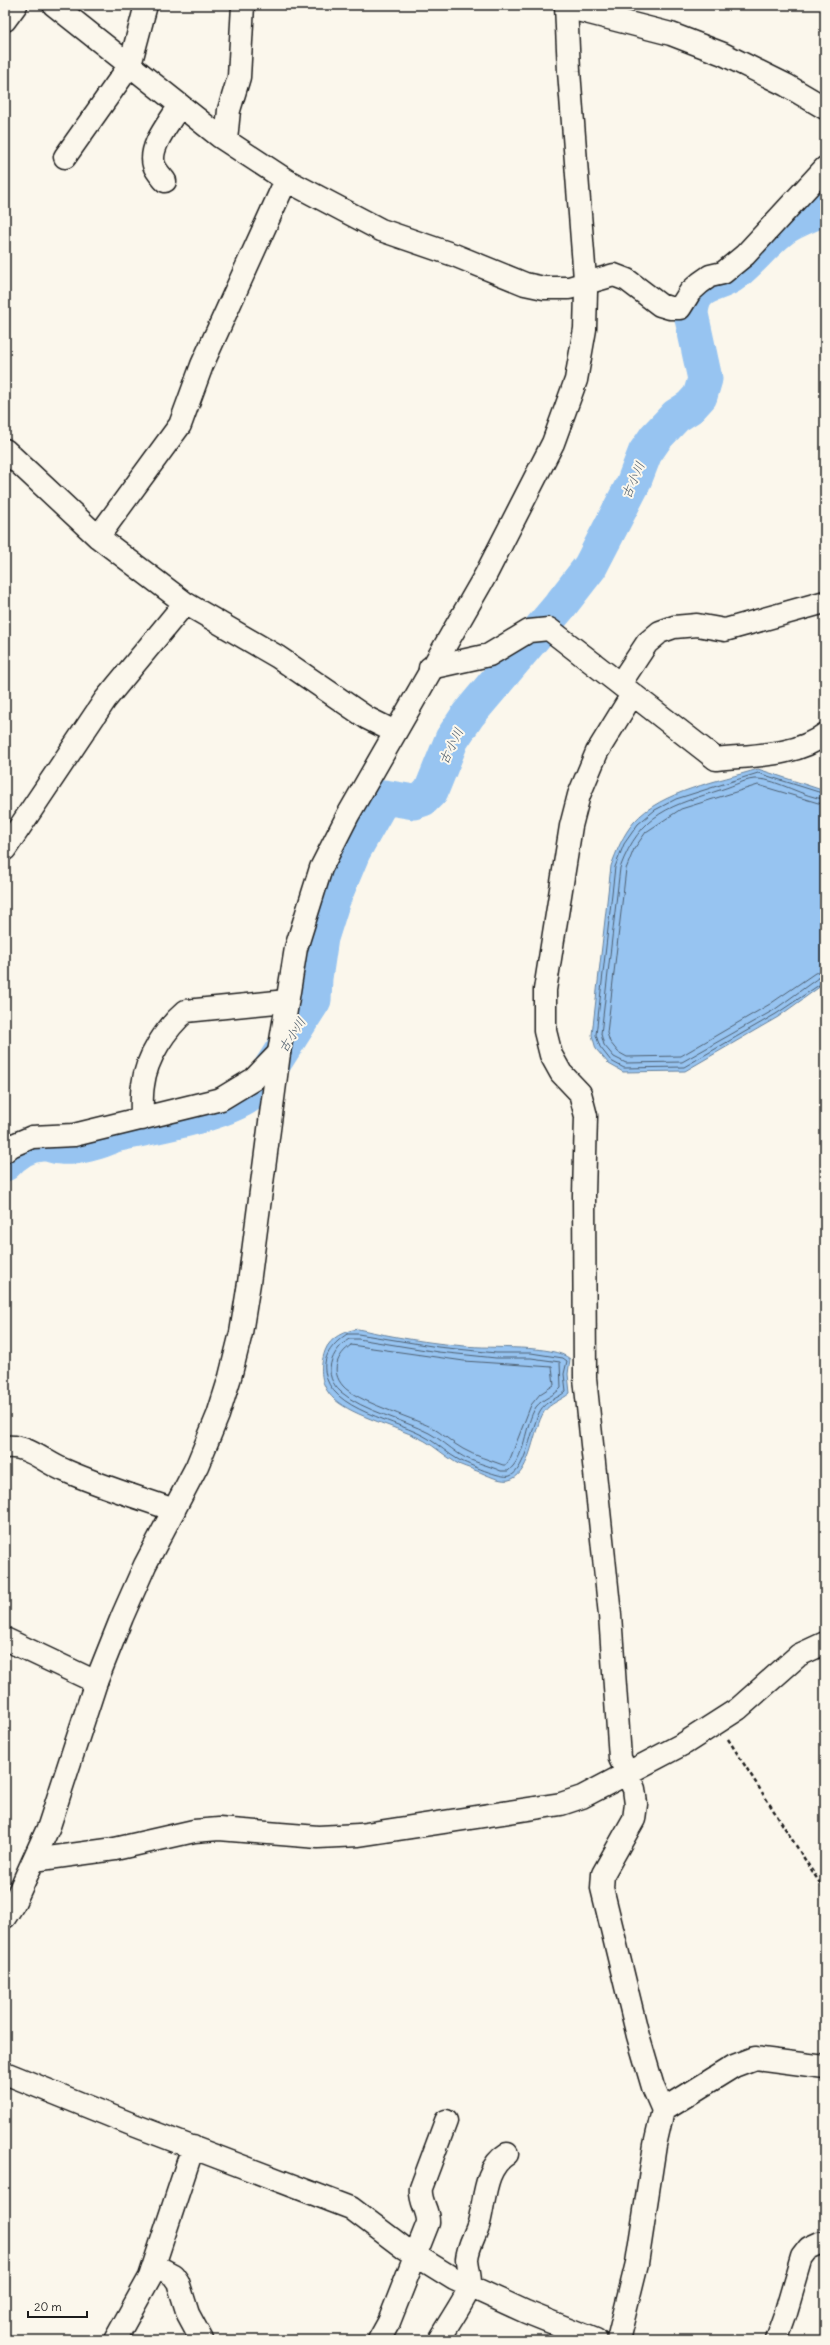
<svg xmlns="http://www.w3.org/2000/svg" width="830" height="2345" font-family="Delius,'Klee One',sans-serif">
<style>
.water{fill:#97c4f1;stroke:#66819c}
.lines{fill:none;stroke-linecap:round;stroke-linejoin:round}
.shore{stroke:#4d5f71;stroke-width:1}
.river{stroke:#97c4f1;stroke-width:35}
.minor-casing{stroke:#1c1c1c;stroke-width:25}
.tertiary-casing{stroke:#1c1c1c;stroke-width:25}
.path{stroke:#1c1c1c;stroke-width:2.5;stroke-dasharray:4 3;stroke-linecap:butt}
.minor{stroke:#fbf7ec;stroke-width:22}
.tertiary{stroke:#fbf7ec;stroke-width:22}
.labels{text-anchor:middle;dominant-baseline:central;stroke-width:4;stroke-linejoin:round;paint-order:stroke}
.water-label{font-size:13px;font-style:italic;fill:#475767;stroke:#fbf7ec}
</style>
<rect width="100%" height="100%" fill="#fbf7ec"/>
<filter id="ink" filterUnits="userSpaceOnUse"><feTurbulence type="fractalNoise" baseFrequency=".025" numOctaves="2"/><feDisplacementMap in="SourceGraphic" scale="8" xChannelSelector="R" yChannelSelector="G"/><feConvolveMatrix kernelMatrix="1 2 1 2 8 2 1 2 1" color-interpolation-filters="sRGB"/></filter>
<g filter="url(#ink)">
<path class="water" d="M758,769L825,791V983L778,1017L685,1071L623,1072L609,1064L596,1049L592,1035L611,866C617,850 623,835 634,822C661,791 720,781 758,769Z
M358,1329C393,1337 429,1343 465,1346C489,1349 554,1344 570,1359L568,1374L570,1393C562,1400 550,1403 544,1412C533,1429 531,1471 512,1479C502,1484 486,1474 477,1471C470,1468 461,1466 455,1462C444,1455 435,1447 425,1441C399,1427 354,1417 334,1399C320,1386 319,1368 325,1351C330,1337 345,1331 358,1329Z"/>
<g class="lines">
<path class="shore" d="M825,794L758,773L676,799L655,810L638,824L624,844L615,867L596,1035L600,1047L611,1061L624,1068L684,1067L776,1014L825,981
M825,799C805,798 776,779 758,779C748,778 733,786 723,789C671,806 641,812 620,868L601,1034L604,1045L614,1057L626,1063L682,1062L774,1010L818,978L825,976
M825,805L758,785L681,809L646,832L634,849L626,869L607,1033L610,1042L618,1052L627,1057L681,1056L770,1004L815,973L825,970
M347,1334H358L438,1347L496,1353H531L563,1358L567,1361L564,1374L566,1391C558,1399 546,1400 540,1411C532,1425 526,1470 510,1476C501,1479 468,1464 459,1460C448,1454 439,1445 429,1439C399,1420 329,1411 325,1371C323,1354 334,1343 347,1334Z
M349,1339H358L438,1352L496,1358H531L560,1362L561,1388C554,1396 543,1398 536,1407C524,1426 526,1457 508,1471H501C488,1465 471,1462 459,1454C449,1447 440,1439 429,1433C402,1419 363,1411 341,1392C321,1375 331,1351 349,1339Z
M351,1345L464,1361L552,1367L554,1385L540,1394L531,1405L510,1459L506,1465H503C490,1460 475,1456 463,1449C452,1443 442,1433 431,1427C410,1417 356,1401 343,1386C330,1371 337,1355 351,1345Z"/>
<path class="river" d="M5,1164C15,1153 29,1143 45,1144C50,1144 55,1147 60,1147C75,1149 101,1142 114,1135C150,1127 235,1114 258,1088L314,1000L315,978L321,938L333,900L353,852L384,797L414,802L423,799L431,791L452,739L468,715L559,607L590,567L633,484L645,453L656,437L676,416L690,407L700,396L705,379L691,314C693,281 717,288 734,274C751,261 764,243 781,230C793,220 811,215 825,208"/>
<defs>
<path id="minor" d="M54,5L219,136L286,180L202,365L180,425L98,537
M566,7L671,34L723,54L786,85L825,108
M5,20L16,5
M226,140L229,110L239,77L243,5
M65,157L130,65L146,5
M286,180L381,230L454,255L525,284L544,288H569L614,275L627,280L660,305L670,308H680L690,292L700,283L710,276L723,273L745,255L825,168
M165,181C161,176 156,171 154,165C148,146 171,121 180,105
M5,450L98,537L185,603L278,657L367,718L395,732
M430,668L489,655L529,631L549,629L716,759C751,755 796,757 825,734
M620,684L647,643L660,632L674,627L697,625L725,630L825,602
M5,849L105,700L185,603
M142,1119C142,1108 141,1096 143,1085C146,1058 166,1028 186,1011L286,1001
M5,1151L11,1146L32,1137L74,1135L221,1099L254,1079L279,1053
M5,1447C27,1444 44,1462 64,1470C100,1486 137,1497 174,1510
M5,1639L96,1682
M34,1860L115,1849L194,1831L219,1829L318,1837L359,1835L561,1804L582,1797L685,1743L738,1709L799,1655L825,1643
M5,2073L131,2124L351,2208L404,2248L454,2279L526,2312L596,2340
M663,2110L734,2066L755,2058L825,2067
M154,2265L173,2275L178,2282L188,2314L202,2340
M115,2340L150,2277L193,2147
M379,2340L389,2322L428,2223C429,2210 419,2202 421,2188L446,2121
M439,2340C445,2329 468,2295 470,2286C471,2278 467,2267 467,2259C468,2246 475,2236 479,2223C485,2201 484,2168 507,2154
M618,2340L637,2263L655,2145L663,2110L653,2087L638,2036L602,1888L603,1874L634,1819L636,1804L634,1789L620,1758L610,1615L585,1378L584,1195L586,1116L580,1093L561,1073L551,1055L545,1031V990L571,826L579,795L597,752L632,695
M776,2340L786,2312L802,2257L809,2248L820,2243H825"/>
<path id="tertiary" d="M5,1917L14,1903L49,1826L96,1682L122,1617L145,1565L197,1466L218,1415L230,1377L241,1333L249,1283L279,1053L296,948L321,868L348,815L485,576L553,443L576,380L585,329L586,292L569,71L566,5"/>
</defs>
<use href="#minor" class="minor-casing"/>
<use href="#tertiary" class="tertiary-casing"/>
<path class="path" d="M728,1739L825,1891"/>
<use href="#minor" class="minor"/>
<use href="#tertiary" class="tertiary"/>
</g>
</g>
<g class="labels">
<g class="water-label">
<text transform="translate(633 480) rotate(-66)">古小川</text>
<text transform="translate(451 746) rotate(-64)">古小川</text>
<text transform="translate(292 1035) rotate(-57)">古小川</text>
</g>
</g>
<rect width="830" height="2345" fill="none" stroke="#fbf7ec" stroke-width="20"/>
<rect x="10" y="10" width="810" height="2325" fill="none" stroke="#1c1c1c" stroke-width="1.5" filter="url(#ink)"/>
<path d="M28 2311v6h59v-6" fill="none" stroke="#1c1c1c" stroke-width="2"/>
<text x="34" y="2311" font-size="12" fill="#1c1c1c" stroke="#fbf7ec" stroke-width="3" paint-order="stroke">20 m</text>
</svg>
